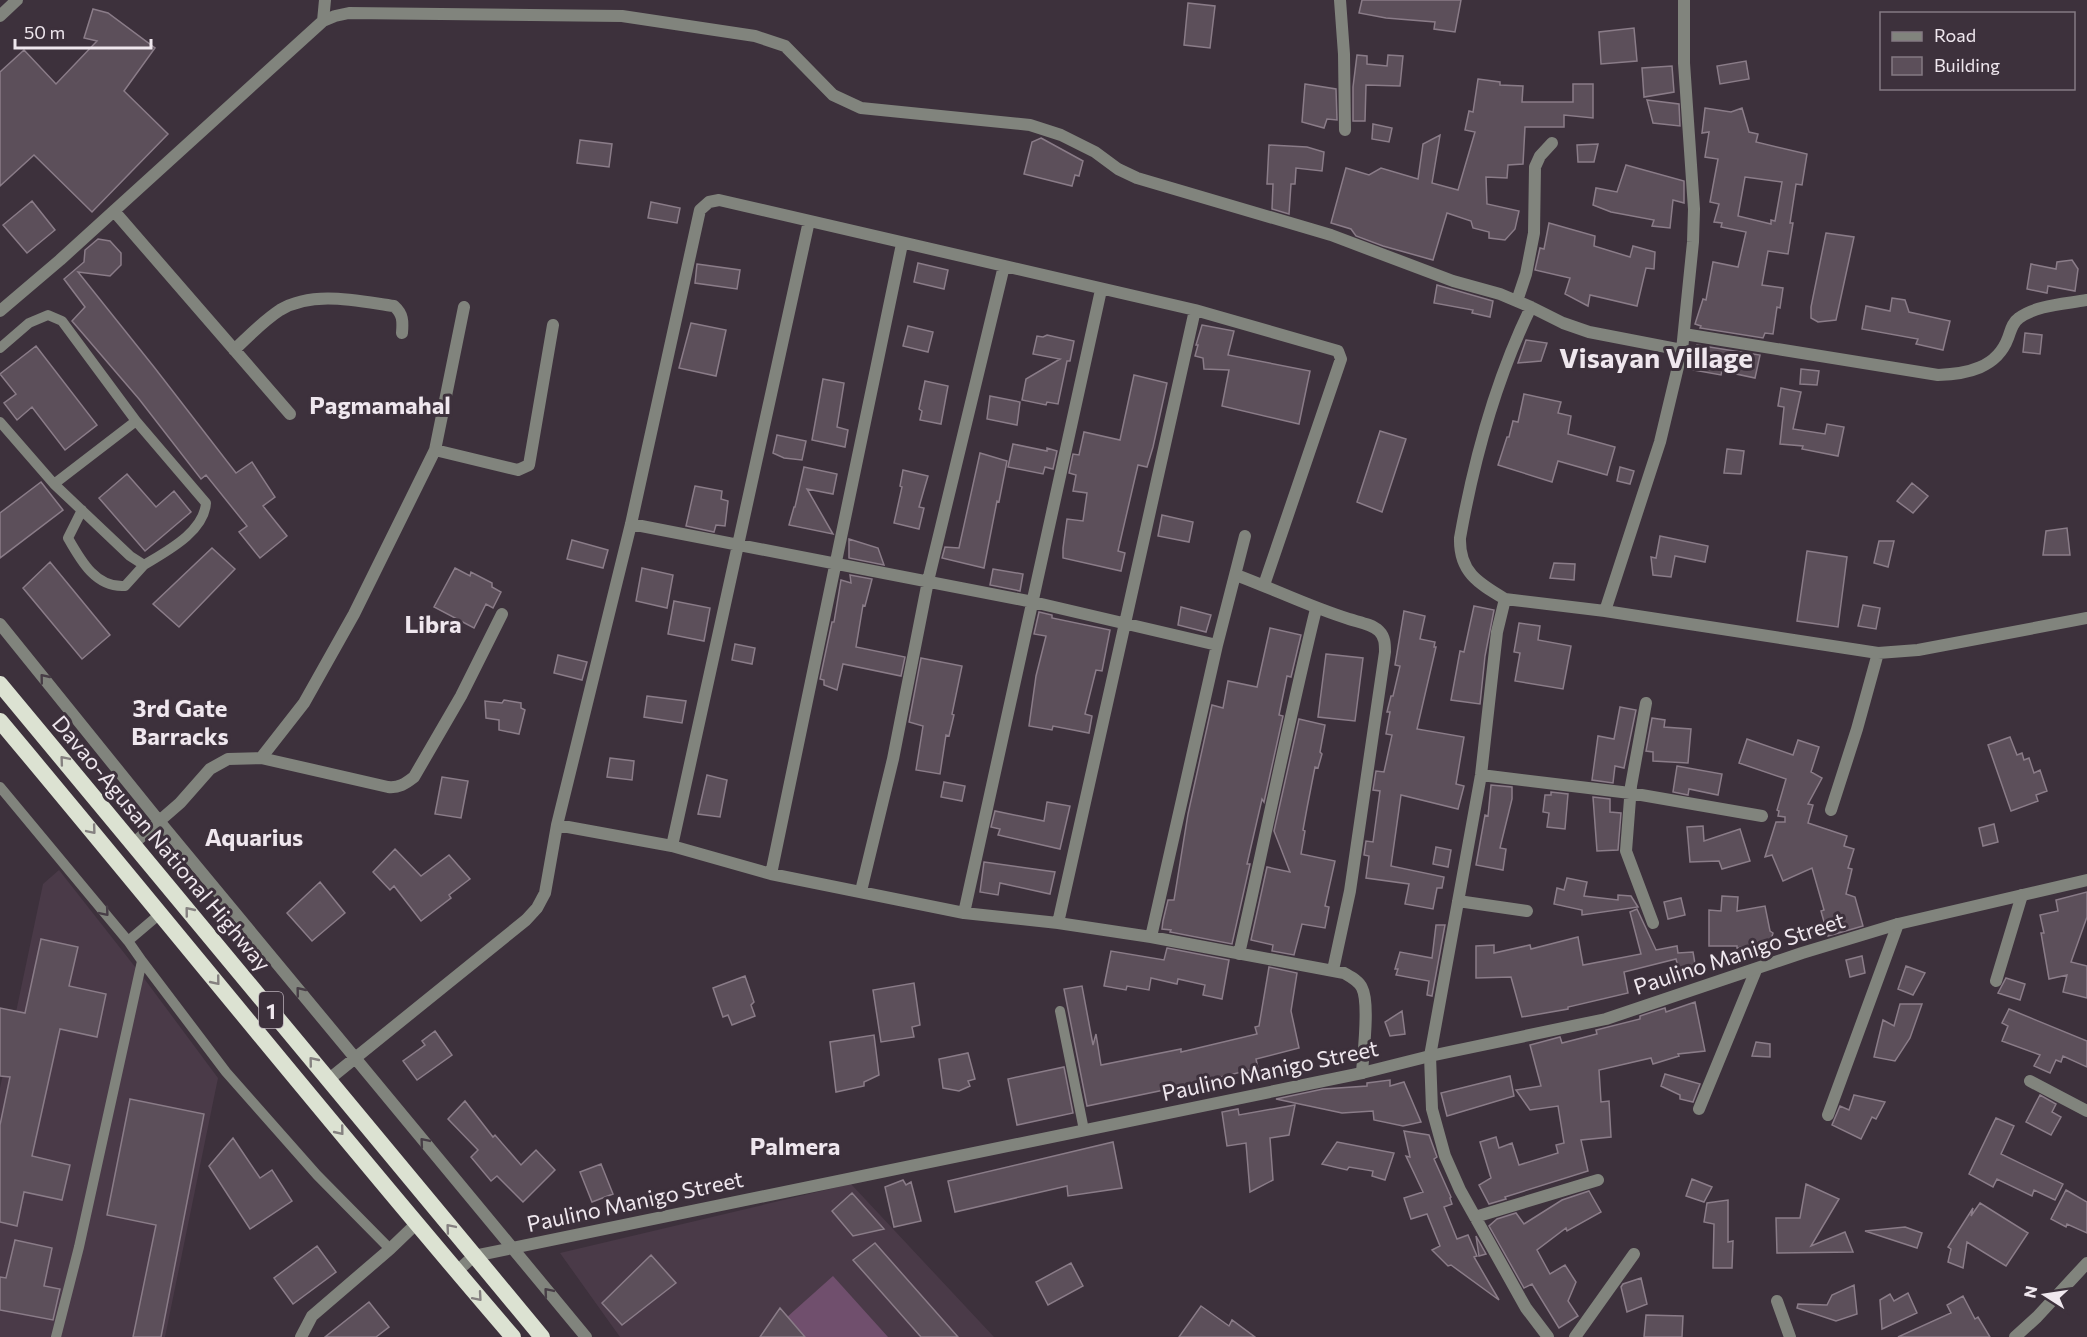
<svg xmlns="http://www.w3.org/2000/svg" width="2087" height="1337" font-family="Commissioner,sans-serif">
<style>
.built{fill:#4a3a48}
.green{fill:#704f6d}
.building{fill:#5c4f5a;stroke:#8a7c88;stroke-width:1.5;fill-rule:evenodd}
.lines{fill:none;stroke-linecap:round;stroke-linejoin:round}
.service{stroke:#81847d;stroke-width:10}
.minor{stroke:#81847d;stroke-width:12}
.tertiary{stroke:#81847d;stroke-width:12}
.trunk{stroke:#dce2d2;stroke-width:16}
.oneway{stroke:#473d46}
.oneway2{stroke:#858180}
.labels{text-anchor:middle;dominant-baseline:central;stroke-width:6;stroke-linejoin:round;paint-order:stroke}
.shield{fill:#3d313c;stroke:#bab0b9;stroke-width:1.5}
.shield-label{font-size:21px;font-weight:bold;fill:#efe7ee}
.street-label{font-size:22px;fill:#efe7ee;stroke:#3d313c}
.neighbourhood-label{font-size:24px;font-weight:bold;fill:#efe7ee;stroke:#3d313c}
.district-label{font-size:28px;font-weight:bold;fill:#efe7ee;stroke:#3d313c}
</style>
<rect width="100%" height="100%" fill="#3d313c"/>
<path class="built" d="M59,870L143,977L218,1078L165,1337H0V1088L43,884Z
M851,1184L994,1337H620L560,1253Z"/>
<path class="green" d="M833,1276L888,1337H804L786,1318Z"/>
<path class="building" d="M1362,0H1461L1455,32L1434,29L1435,22L1386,18L1359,13Z
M1188,3L1215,6L1210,48L1184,45Z
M93,9L108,13L155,48L124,91L168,134L92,212L34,155L0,186V72L24,50L56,84L97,41L84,38Z
M1634,28L1637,61L1601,64L1599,32Z
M1357,55L1367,56V64L1387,66L1388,55L1403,56L1400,86L1366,85L1365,121H1353V87Z
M1746,61L1749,79L1720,84L1717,66Z
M1672,66L1674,92L1644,97L1642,68Z
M1478,79L1500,82V85L1523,86L1522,102H1573V84H1593V118L1564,115V127H1525L1523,164L1508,165L1507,178L1486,177L1487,204L1519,211L1515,229L1505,240L1489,238V232L1473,228L1471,221L1447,213L1433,260L1383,246L1356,236L1351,229L1331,223L1346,168L1369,175L1381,168L1418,179L1423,144L1440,135L1432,183L1458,190L1475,132L1465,130L1469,111L1473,112Z
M1305,84L1336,89L1337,120L1327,119L1324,128L1302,122Z
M1647,100L1679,104L1680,126L1653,123Z
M1705,108L1731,112L1742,108L1749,132L1758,134L1756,142L1807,154L1802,185L1796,184L1790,223H1793L1788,254L1768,251L1762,285L1783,288L1780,308L1777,307L1773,334L1765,333L1763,338L1700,328L1701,326L1695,324L1703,299L1706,300L1713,262L1738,267L1746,232L1721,227L1722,223L1714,222L1719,204L1710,202L1718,159L1705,157L1709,132L1702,133ZM1745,177L1782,182L1775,221L1771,220V224L1738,216Z
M1373,124L1392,128L1389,142L1372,139Z
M1041,138L1083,161L1079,176L1075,175L1072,186L1024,174L1032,142Z
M580,140L612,144L609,167L577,163Z
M1598,144L1594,162H1578L1577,145Z
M1269,145L1307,147L1324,152L1322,171L1296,168L1295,184H1291L1289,214L1272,209L1273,184H1267Z
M1626,165L1684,181V203L1673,200L1670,228L1652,226L1654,220L1611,212L1593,205L1596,188L1617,192Z
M32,201L55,230L27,253L3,225Z
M651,202L680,208L677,223L648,218Z
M1549,223L1595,236L1594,246L1630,257L1633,246L1655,252L1654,269L1646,268L1637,306L1590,295L1588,306L1565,294L1570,278L1535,270L1540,248L1544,249Z
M1826,233L1854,237L1836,320L1818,322L1811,318V307Z
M98,239L110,241L121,253V265L110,276L78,272L154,367L236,473L252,462L275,497L263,506L287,536L260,558L239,532L247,526L206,475L201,479L139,399L72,321L85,307L64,279L84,262L85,250Z
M2072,260L2078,269L2075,291L2048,286L2047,293L2027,289L2031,264L2056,269L2057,262Z
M918,263L948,270L944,289L914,282Z
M697,264L740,270L737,289L695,283Z
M1437,285L1493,301L1490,317L1472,313L1473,310L1434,303Z
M1892,298L1905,300L1909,312L1950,321L1943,350L1916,344L1918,339L1862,329L1866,306L1890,311Z
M691,323L726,330L716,376L679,368Z
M1202,325L1234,331L1228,355L1310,371L1299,424L1222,406L1229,370L1204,369L1203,358L1195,356L1198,345H1196Z
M908,326L933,332L928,352L903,346Z
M2025,333L2042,335L2040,354L2023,352Z
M1047,335L1074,341L1070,361H1067L1058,404L1047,402L1046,405L1022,400L1026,379L1060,359L1033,354L1037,336L1043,337Z
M1526,340L1547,343L1541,361L1518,363Z
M1697,345L1760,355L1755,378L1722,371L1721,375L1693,370Z
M36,346L97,425L65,450L32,407L17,420L4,403L16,394L0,374Z
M1801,369L1819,371L1817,385L1800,384Z
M1134,375L1167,383L1153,447L1147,467L1138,465L1118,551L1125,553L1121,571L1063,558V548L1067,519L1083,521L1087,493L1073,491L1076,475L1069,473L1073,454L1079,455L1084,432L1120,440Z
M823,379L844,383L837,427L848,430L845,447L812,440Z
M925,381L948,386L941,424L920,420L922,411L919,409Z
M1781,388L1801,392L1793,429L1825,434L1827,424L1844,427L1838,456L1802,449L1803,446L1780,444L1784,407L1778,406Z
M1524,394L1561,402L1558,413L1571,416L1568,434L1615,447L1607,475L1558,461L1552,482L1498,465L1507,437H1509L1513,421L1518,422Z
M990,396L1020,402L1017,425L987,419Z
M1380,431L1406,439L1382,512L1357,502Z
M777,435L806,441L802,460L784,458L773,453Z
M1013,444L1047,451V448L1057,451L1053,469L1045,467L1043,474L1008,467Z
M1727,449L1744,451L1741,474L1724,473Z
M980,453L1007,461L999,502L997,501L984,568L942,558L945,547L959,548Z
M804,467L837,474L833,494L807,489L833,534L789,525L794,507H795Z
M1620,467L1634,471L1630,484L1617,481Z
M903,470L928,476L919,507L924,508L919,529L894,523L902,487L900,486Z
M127,474L156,507L174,491L191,512L145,551L99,498Z
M41,482L63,510L0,558V513Z
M1912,483L1928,496L1913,513L1897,501Z
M695,486L722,491L721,499L728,501L725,526L716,525L714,532L686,526Z
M1162,515L1193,522L1189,542L1158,536Z
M2067,528L2070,555H2043L2046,531Z
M1660,536L1708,546L1705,562L1675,556L1671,577L1653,575L1651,557L1656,558Z
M849,539L878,548L884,565L849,558Z
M572,540L608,550L603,568L567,559Z
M1879,541H1894L1888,567L1874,563Z
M212,548L235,569L179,627L153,604Z
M1807,551L1847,557L1838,627L1797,621Z
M50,562L110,635L82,659L23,588Z
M1554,563L1575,564L1574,580L1550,578Z
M455,568L470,576L471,572L492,583V587L501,592L493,608L486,604L474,628L434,607Z
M642,568L673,575L667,608L636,601Z
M993,569L1023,574L1020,591L990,585Z
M850,575L872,579L865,606L863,605L856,647L905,657L901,676L843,664L837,690L824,685V680L820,679L832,622H834L841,580L851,583Z
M674,601L710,608L704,641L668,634Z
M1863,605L1880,608L1876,629L1858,626Z
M1474,606L1494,610L1485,656L1480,704L1451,700L1460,651L1464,652Z
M1181,607L1211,615L1206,632L1178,625Z
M1404,611L1425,616L1420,639L1435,642L1434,647H1436L1417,729L1464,737L1456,784L1464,786L1458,809L1401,795L1391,866L1444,877L1442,888H1437L1433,909L1405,904L1409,884L1366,878L1369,856L1364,855L1366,841L1373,842L1380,791L1373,790L1376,771L1384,772L1392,735L1386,734L1390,712H1387L1391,696H1393L1400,666L1395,665Z
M1039,612L1052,615V618L1110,630L1102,671L1096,670L1085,714L1092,716L1089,733L1053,726L1052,730L1029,726L1036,676L1046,636L1034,634Z
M1519,623L1540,626L1538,640L1571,646L1563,689L1515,681L1520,653L1514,652Z
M1270,628L1301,635L1291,677L1287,676L1279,715L1283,716L1264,802L1262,799L1247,864H1250L1232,944L1170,932L1171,930L1162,929L1163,921L1168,900H1174L1188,814L1212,705L1223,708L1228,681L1257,687Z
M735,644L755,648L752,664L732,660Z
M1326,654L1363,658L1355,721L1318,717Z
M558,655L587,662L582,680L554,673Z
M921,658L962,666L952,714L954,715L949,736L946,735L940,774L916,770L923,726L909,722Z
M647,696L686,701L682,723L644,717Z
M504,700L521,703V708L525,710L519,734L499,730V720L486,718L485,701L502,703Z
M1620,707L1636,710L1624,768L1615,766L1613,783L1592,780L1598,736L1614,739Z
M1652,718L1665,720L1664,727L1691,729L1688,763L1653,761V752L1646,751Z
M1299,719L1325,725L1320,752L1322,754L1318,768L1315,767L1307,808L1303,830L1305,831L1301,854L1335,861L1325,906L1329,907L1325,928L1302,924L1294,955L1272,951L1273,945L1251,940L1267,867L1290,872L1274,831Z
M2010,737L2017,755L2022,753L2024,760L2029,758L2034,773L2040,770L2047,791L2036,795L2038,801L2011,811L1988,745Z
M1747,739L1793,755L1798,740L1819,747L1811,772L1822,778L1808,804L1813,805L1808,823L1847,836L1844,846L1854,849L1848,868L1852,869L1846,894L1855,897L1863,926L1828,936L1821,911L1824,910L1812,868L1783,881L1772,855L1765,857L1776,822H1785V817L1778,816L1779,811L1777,810L1786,779L1739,763Z
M610,758L634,761L632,780L607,777Z
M1677,766L1722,774L1718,795L1689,789L1688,795L1673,792Z
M707,775L727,780L720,817L698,814Z
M442,777L468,781L461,818L435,814Z
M944,782L965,786L962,801L941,797Z
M1491,785L1512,787V799L1500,848L1506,849L1503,870L1476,865L1485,815L1488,816Z
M1551,792L1568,794L1565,829L1547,827L1549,813L1543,812L1545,795H1551Z
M1593,797L1610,799V812L1621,813L1618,850L1597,851Z
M1047,802L1070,806L1060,849L998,835L1000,829L991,827L995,811L1044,821Z
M1994,824L1998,842L1983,846L1979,828Z
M1703,826L1704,841L1740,829L1750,861L1722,869L1719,861L1690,862L1687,827Z
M1436,847L1451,850L1448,867L1433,864Z
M395,849L421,876L449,855L470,879L449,895L451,898L421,921L394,886L390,890L373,872Z
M984,862L1055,872L1050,894L1000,883L998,895L980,892Z
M1567,878L1587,882L1584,896L1618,900V895L1631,896L1638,907L1582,915V910L1554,904L1557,888L1564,890Z
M320,882L345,913L312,941L287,913Z
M2087,892V917L2071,962L2087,966V998L2063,992L2067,975L2049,979L2041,933H2044L2040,915L2058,911L2056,900Z
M1722,896L1738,897L1737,911L1765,906L1770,931L1773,933L1769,947L1758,944L1737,948V946H1709V910L1721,911Z
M1681,898L1685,915L1668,919L1664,902Z
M1637,909L1656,950L1677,946L1678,953L1693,952L1697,975L1681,979L1676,959L1624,972L1628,993L1568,1007V1009L1522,1017L1511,977L1476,978V946L1494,945V953L1530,945L1531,949L1578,937L1583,965L1641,954L1630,912Z
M1436,925H1445L1432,996L1427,995L1429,981L1396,975L1398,969H1395L1400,952L1432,958Z
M41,939L78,947L69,986L106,994L97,1037L60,1029L32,1156L70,1165L62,1200L24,1192L17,1226L0,1222V1125L10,1077L0,1076V1008L25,1013Z
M1167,948L1229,960L1222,999L1203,995L1205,985L1178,979L1177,984L1151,978L1149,990L1127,986L1126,990L1104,986L1111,951L1164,960Z
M1862,956L1865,973L1850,977L1846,960Z
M1906,966L1925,973L1913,995L1898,989Z
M1269,967L1297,973L1291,1011L1299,1048L1256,1059L1258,1068L1188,1085L1087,1106L1064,989L1082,986L1093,1045L1096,1034L1101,1065L1181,1049V1052L1257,1034L1255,1027L1259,1026Z
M745,976L754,1002L751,1005L755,1016L732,1025L728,1015L723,1017L713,988Z
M2006,978L2025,984L2020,1000L1998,993Z
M914,983L920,1025L912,1027L914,1037L881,1042L873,990Z
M1695,1002L1705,1051L1678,1054L1679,1056L1653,1064L1651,1058L1599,1070L1601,1102L1609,1101L1611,1137L1581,1140L1588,1171L1505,1197L1506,1199L1489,1204L1479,1185L1491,1178L1480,1142L1496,1137L1499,1148L1512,1143L1519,1165L1558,1153L1556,1145L1564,1143L1558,1106L1530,1110L1516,1090L1541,1086L1530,1045L1560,1037L1562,1043L1597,1034L1596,1030L1640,1019V1016L1652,1012L1665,1008L1666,1012Z
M1900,1004H1922L1910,1038L1895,1061L1874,1057L1883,1020L1894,1026Z
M2009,1009L2087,1041V1067L2063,1056L2061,1062L2056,1060L2050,1073L2034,1066L2040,1055L2002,1041L2008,1026L2002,1023Z
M1402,1011L1405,1034L1390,1036L1385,1022Z
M435,1031L452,1055L417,1080L403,1061L425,1045L422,1041Z
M874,1035L879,1075L864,1082V1086L836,1092L830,1042Z
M1756,1042L1770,1044V1057L1752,1056Z
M968,1053L975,1079L968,1081L970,1086L959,1091L943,1088L939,1059Z
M1064,1067L1073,1113L1017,1125L1008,1079Z
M1665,1074L1700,1084L1693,1102L1680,1099V1095L1661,1086Z
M1510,1076L1514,1096L1447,1116L1441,1093Z
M1390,1080V1086L1404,1082L1421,1122L1403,1126L1374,1120L1373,1111L1342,1113L1276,1099L1323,1089L1367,1086V1083Z
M1854,1095L1885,1102L1876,1119L1872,1117L1861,1139L1832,1125L1840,1106L1849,1110Z
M2040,1095L2056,1104L2052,1112L2061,1117L2051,1135L2026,1122Z
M130,1099L204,1114L161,1337H133L156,1225L107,1215Z
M465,1101L493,1137L495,1135L521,1165L536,1150L555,1170L523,1202L497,1176L491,1181L471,1157L478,1150L448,1119Z
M1295,1105L1289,1135L1270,1138L1273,1180L1250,1192L1246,1143L1227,1146L1222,1112L1238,1109L1239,1115Z
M1996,1118L2014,1126L2001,1154L2063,1184L2055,1200L2034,1190L2032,1196L1997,1179L1993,1187L1969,1174Z
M1404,1131L1429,1135L1437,1157L1434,1159L1451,1197L1450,1198L1452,1204L1444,1207L1457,1239L1468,1235L1477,1256L1474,1257L1499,1300L1451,1265L1448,1266L1432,1250L1440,1246L1427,1214L1411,1219L1404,1198L1423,1192L1406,1156L1410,1157Z
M233,1138L260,1178L272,1170L292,1201L250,1229L209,1166Z
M1113,1142L1122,1188L1068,1196L1067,1186L955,1212L948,1181Z
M1337,1142L1394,1153L1385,1180L1372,1176L1373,1171L1349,1167L1347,1170L1322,1164Z
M601,1164L613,1194L592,1202L580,1172Z
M1692,1179L1712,1187L1704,1202L1686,1196Z
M903,1180L906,1185L911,1182L921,1221L894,1227L885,1187Z
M1806,1184L1839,1199L1811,1246L1845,1232L1853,1252L1777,1253L1776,1218H1800Z
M2066,1190L2087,1202V1233L2067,1224L2066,1227L2051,1219Z
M1589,1191L1601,1212L1567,1231L1566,1228L1537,1250L1550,1274L1565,1265L1576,1282L1568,1301L1578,1316L1559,1328L1532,1284L1524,1288L1489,1226L1497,1219L1516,1213L1524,1224L1562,1200Z
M852,1193L884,1229L853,1236L832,1211Z
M1728,1200V1242L1733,1241L1732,1268H1713L1714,1224L1704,1222L1707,1203Z
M1980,1203L2028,1233L2006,1266L1967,1242L1963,1268L1948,1262L1951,1249L1948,1247L1973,1208L1971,1216Z
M1905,1227L1922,1233L1917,1248L1865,1231Z
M1476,1236L1486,1254L1479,1256Z
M15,1240L52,1248L44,1286L60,1289L53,1320L0,1310V1277L6,1278Z
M875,1243L958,1337H921L853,1260Z
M317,1246L336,1272L293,1304L274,1278Z
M651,1255L676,1283L622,1325L602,1303Z
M1071,1263L1083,1286L1048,1305L1036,1282Z
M1641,1278L1647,1304L1627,1312L1621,1287L1623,1284Z
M1854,1285L1857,1314L1836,1321L1797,1308L1798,1304L1827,1305L1832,1295Z
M1908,1293L1917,1313L1882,1329L1880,1300L1890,1294L1894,1301Z
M1963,1296L1975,1319L1978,1317L1990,1337H1898L1951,1313L1947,1305Z
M369,1302L389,1327L376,1337H325Z
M1201,1306L1229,1326L1232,1320L1255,1337H1179Z
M780,1308L805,1337H760Z
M1646,1315L1683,1316L1682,1337H1644Z"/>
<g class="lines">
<path class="service" d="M0,348L29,323L48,315L62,321L136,421L206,503C204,532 167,551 144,565L130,556L54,484L0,422
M54,484L136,421
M82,510L68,538C81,561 96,588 125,586L144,565
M0,787L128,941L142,961L79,1247L56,1337
M128,941L161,913
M142,961L226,1072L317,1175L390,1249
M1060,1011L1084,1130"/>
<path class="minor" d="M1340,0L1344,54L1345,130
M323,21L325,0
M114,211L290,414
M1517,301L1526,274L1534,233L1535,167L1540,156L1552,143
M0,311L60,260L323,21L335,16L349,13L622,16L755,36L785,46L833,95L861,108L1030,125L1061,135L1095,152L1118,169L1137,178L1331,235L1453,281L1500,294L1531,307L1563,323L1589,332L1682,350
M1684,334L1938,375C1967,374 1997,368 2008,338C2011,330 2012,323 2019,318C2036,305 2066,304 2087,300
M234,350C249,336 263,321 280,310C313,290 358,301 394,306C403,314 403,321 402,333
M435,450L518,470L529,465L553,325
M631,524L1033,602L1217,645
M1236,575C1274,589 1310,607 1349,619C1358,622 1372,624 1379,631C1385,637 1385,644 1385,652L1350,891L1333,970
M1505,599C1478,583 1459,572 1460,538C1474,459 1496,379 1531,307
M1605,611L1878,653L1918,650L2087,618
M0,624L159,821L586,1337
M1646,703L1631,786L1626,851L1653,923
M261,758L304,703L354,614L435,450L464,307
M1481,775L1630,793L1762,816
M1831,810L1857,729L1878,653
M557,825L672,846L771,874L964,913L1058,923L1151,937L1344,973C1351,977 1359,981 1362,988C1370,1003 1363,1055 1362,1073
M134,843L180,803L210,769L228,759L261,758L388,787C399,788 405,784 414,777L461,696L502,614
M672,846L809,221
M771,874L902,244
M861,891L893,759L928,581L1004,266
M1458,901L1527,911
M964,913L1101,290
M1058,923L1195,310
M1151,937L1217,645L1245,536
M1239,954C1265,839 1288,723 1316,609
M1996,981L2022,895
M328,1080L526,920L537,908L545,893L557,825L631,524L700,210L709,202L719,200L1195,310L1338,351L1341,359L1264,585
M2030,1081L2087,1111
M1699,1109L1756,970
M1828,1115L1898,924
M1475,1217L1598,1180
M1777,1301L1790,1337
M301,1337L312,1316L390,1249L416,1224
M1548,1337L1526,1308L1460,1190L1445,1156L1432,1109L1430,1056L1481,775L1497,632L1505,599L1605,611L1660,442L1682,350L1693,242L1694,209L1684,63V0
M1575,1337L1634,1254
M2015,1337L2037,1317L2087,1263"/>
<path class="tertiary" d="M0,16L17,0
M456,1272L474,1256L1362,1073L1430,1056L1606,1019L1802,953L1898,924L2087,880"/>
<path class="trunk" d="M0,684L542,1337
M0,721C172,926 339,1135 513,1337"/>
</g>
<defs><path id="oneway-chevron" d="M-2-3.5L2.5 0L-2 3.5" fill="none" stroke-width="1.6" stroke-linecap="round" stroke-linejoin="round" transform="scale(1.5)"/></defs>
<g class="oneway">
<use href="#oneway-chevron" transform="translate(44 678) rotate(-129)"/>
<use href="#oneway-chevron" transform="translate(105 912) rotate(50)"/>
<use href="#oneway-chevron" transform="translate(300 991) rotate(-129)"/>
<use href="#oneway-chevron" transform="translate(424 1142) rotate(-130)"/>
<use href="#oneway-chevron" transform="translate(548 1292) rotate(-130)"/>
</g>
<g class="oneway2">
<use href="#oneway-chevron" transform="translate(64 760) rotate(-130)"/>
<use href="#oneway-chevron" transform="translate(92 830) rotate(50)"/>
<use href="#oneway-chevron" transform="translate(189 911) rotate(-129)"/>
<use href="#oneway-chevron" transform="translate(216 981) rotate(51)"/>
<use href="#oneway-chevron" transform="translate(313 1061) rotate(-129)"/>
<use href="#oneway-chevron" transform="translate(340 1131) rotate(51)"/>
<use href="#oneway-chevron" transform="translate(450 1228) rotate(-130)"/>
<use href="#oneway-chevron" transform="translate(478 1297) rotate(49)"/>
</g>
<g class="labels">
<rect class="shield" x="259" y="992" width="24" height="36" rx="4.5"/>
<g class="shield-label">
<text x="271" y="1010">1</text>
</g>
<g class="street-label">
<text transform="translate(162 843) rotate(50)">Davao-Agusan National Highway</text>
<text transform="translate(1739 953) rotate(-18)">Paulino Manigo Street</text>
<text transform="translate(1270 1070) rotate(-12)">Paulino Manigo Street</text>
<text transform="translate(635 1201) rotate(-12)">Paulino Manigo Street</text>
</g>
<g class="neighbourhood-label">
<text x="380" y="404">Pagmamahal</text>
<text x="433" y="623">Libra</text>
<text x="180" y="707">3rd Gate<tspan x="180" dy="28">Barracks</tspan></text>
<text x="254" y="836">Aquarius</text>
<text x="795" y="1145">Palmera</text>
</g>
<g class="district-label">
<text x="1656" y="357">Visayan Village</text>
</g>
</g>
<rect x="1880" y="12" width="195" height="78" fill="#3d313c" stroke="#847a83" stroke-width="1.5"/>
<rect x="1892" y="32" width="30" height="9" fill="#81847d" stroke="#847a83" stroke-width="1.5"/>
<text x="1934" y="42" font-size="18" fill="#efe7ee">Road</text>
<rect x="1892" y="57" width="30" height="18" fill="#5c4f5a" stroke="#847a83" stroke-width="1.5"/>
<text x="1934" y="72" font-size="18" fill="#efe7ee">Building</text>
<g transform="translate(2045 1295) rotate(282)" stroke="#3d313c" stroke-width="4.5" paint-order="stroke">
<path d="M0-4.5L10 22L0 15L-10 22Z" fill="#efe7ee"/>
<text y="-9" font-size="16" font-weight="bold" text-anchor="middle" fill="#efe7ee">N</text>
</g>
<path d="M15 39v9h136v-9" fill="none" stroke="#efe7ee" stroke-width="3"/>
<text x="24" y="39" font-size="18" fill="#efe7ee" stroke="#3d313c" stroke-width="4.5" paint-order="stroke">50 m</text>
</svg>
